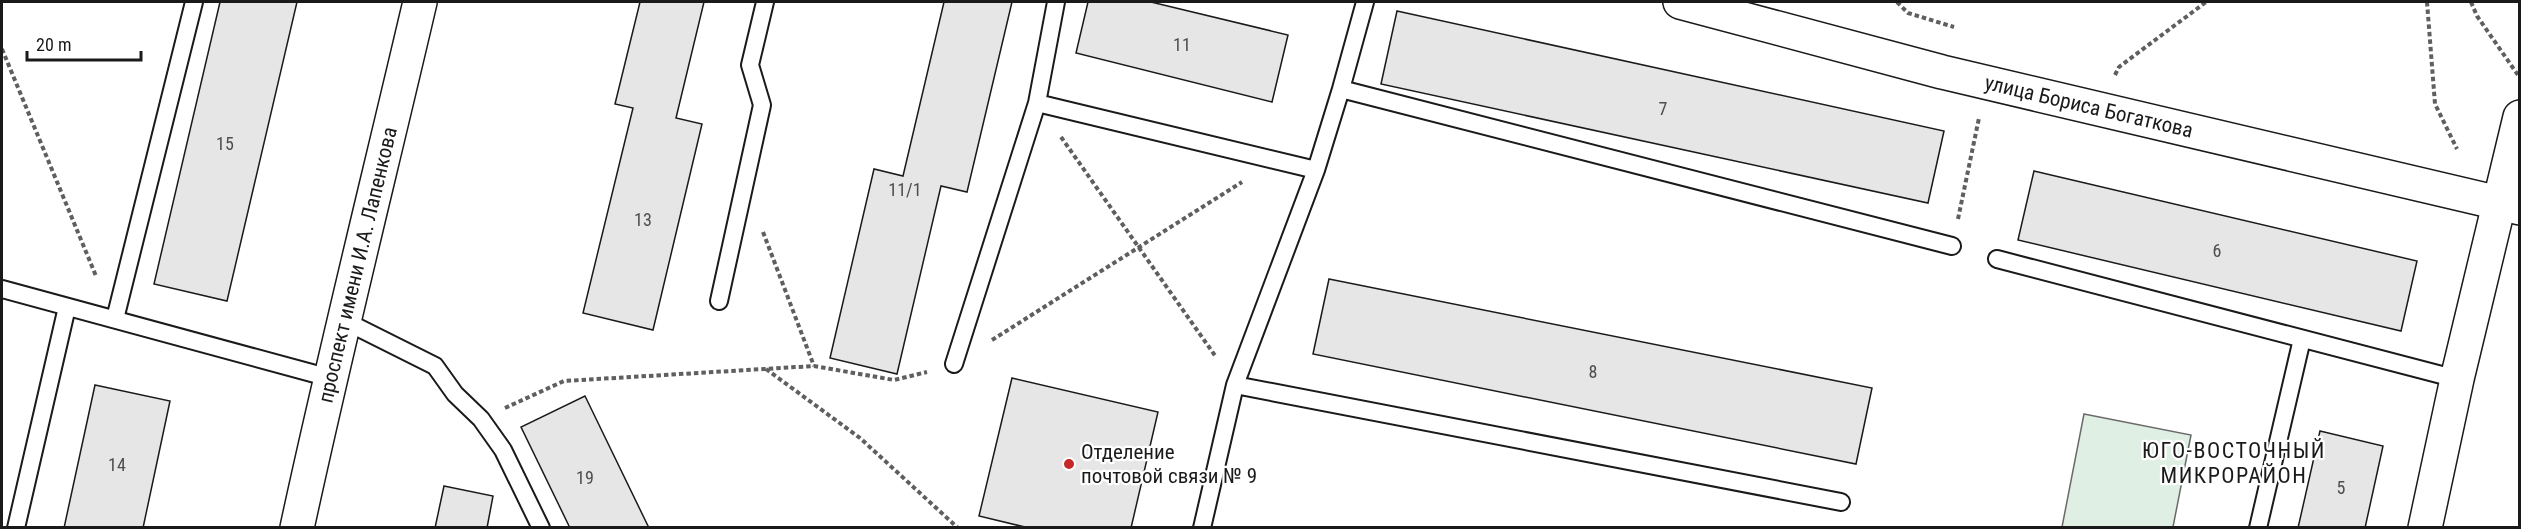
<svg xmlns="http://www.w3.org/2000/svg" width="2521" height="529" font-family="'Roboto Condensed',sans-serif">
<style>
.green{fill:#e0efe3;stroke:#6a6a6a;stroke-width:1.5}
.building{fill:#e6e6e6;stroke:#1a1a1a;stroke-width:1.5}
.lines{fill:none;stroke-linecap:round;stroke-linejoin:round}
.lane-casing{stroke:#1a1a1a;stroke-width:20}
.street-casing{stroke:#1a1a1a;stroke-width:36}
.secondary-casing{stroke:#1a1a1a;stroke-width:36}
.path{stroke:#5f5f5f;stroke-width:4;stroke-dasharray:4.5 3;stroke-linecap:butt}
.lane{stroke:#fff;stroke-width:16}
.street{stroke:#fff;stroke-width:33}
.secondary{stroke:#fff;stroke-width:33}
.poi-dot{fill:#c62828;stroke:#fff;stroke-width:2}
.labels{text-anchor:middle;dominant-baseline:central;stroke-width:4.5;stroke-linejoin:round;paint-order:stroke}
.number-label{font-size:18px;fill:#4d4d4d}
.street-label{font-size:21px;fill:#1a1a1a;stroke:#fff}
.poi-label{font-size:21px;fill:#1a1a1a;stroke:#fff;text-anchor:start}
.neighbourhood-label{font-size:22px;letter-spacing:1.5px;fill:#1a1a1a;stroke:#fff}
</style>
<rect width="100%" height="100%" fill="#fff"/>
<path class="green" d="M2084,414L2191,435L2173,527H2062Z"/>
<path class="building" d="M220,2H297L227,301L154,284Z
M640,2H704L676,118L702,124L653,330L583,313L633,108L615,104Z
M944,2H1012L967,192L941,186L897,374L830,358L874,169L903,176Z
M1088,2H1151L1288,35L1272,102L1076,53Z
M1397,11L1944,131L1928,203L1381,84Z
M2034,171L2417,261L2401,331L2018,240Z
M1329,279L1872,388L1856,464L1313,354Z
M1012,378L1158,412L1131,528H1029L979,516Z
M95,385L170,401L143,528H64Z
M585,396L649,528H570L521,427Z
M2320,431L2383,446L2365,528H2298Z
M444,486L493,496L487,528H435Z"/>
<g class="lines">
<defs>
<path id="lane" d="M1341,89L1952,246
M1037,103L1316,170
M1997,259L2457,379
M2,289L330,378
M719,301L762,105L750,65L765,2
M115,319L194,2
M345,321L435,366L455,394L481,419L503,450L541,528
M954,364L1037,103L1056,2
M1235,385L1841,502
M16,528L67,307
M1202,528L1235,385L1316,170L1341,89L1365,2
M2258,528L2302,339"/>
<path id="street" d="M2425,528L2457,379L2520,117"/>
<g id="secondary">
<path id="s1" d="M1680,2L1942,72L2520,208"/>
<path id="s2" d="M297,528C335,352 379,177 420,2"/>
</g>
</defs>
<use href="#lane" class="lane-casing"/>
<use href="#street" class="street-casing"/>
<use href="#secondary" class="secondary-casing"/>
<path class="path" d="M1897,2L1908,13L1954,27
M2427,2L2435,104L2457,149
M2471,2L2477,16L2520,78
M2,49L96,276
M2115,75L2119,67L2206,2
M1061,137L1216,357
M1958,219L1979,118
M763,232L814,366
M992,340L1242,182
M766,369L860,438L958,528
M505,408L564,381L814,366L894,380L927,372"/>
<use href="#lane" class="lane"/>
<use href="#street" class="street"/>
<use href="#secondary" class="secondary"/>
</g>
<circle class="poi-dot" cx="1069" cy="464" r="6"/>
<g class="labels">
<g class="number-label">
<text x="1182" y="44">11</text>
<text x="1663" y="108">7</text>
<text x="225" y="143">15</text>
<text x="905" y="189">11/1</text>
<text x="643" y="219">13</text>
<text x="2217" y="250">6</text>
<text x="1593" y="371">8</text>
<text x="117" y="464">14</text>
<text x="585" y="477">19</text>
<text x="2341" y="487">5</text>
</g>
<g class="street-label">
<text stroke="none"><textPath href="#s1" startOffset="422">улица Бориса Богаткова</textPath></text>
<text stroke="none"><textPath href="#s2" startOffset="270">проспект имени И.А. Лапенкова</textPath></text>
</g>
<g class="poi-label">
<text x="1081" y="452">Отделение<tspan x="1081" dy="24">почтовой связи № 9</tspan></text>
</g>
<g class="neighbourhood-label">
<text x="2234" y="450">ЮГО-ВОСТОЧНЫЙ<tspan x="2234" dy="25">МИКРОРАЙОН</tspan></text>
</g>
</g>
<rect width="2521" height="529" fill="none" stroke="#1a1a1a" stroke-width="6"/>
<path d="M27 51v9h114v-9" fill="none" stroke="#1a1a1a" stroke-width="3"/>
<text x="36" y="51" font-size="18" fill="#1a1a1a" stroke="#ffffff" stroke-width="4.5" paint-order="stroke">20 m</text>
</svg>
